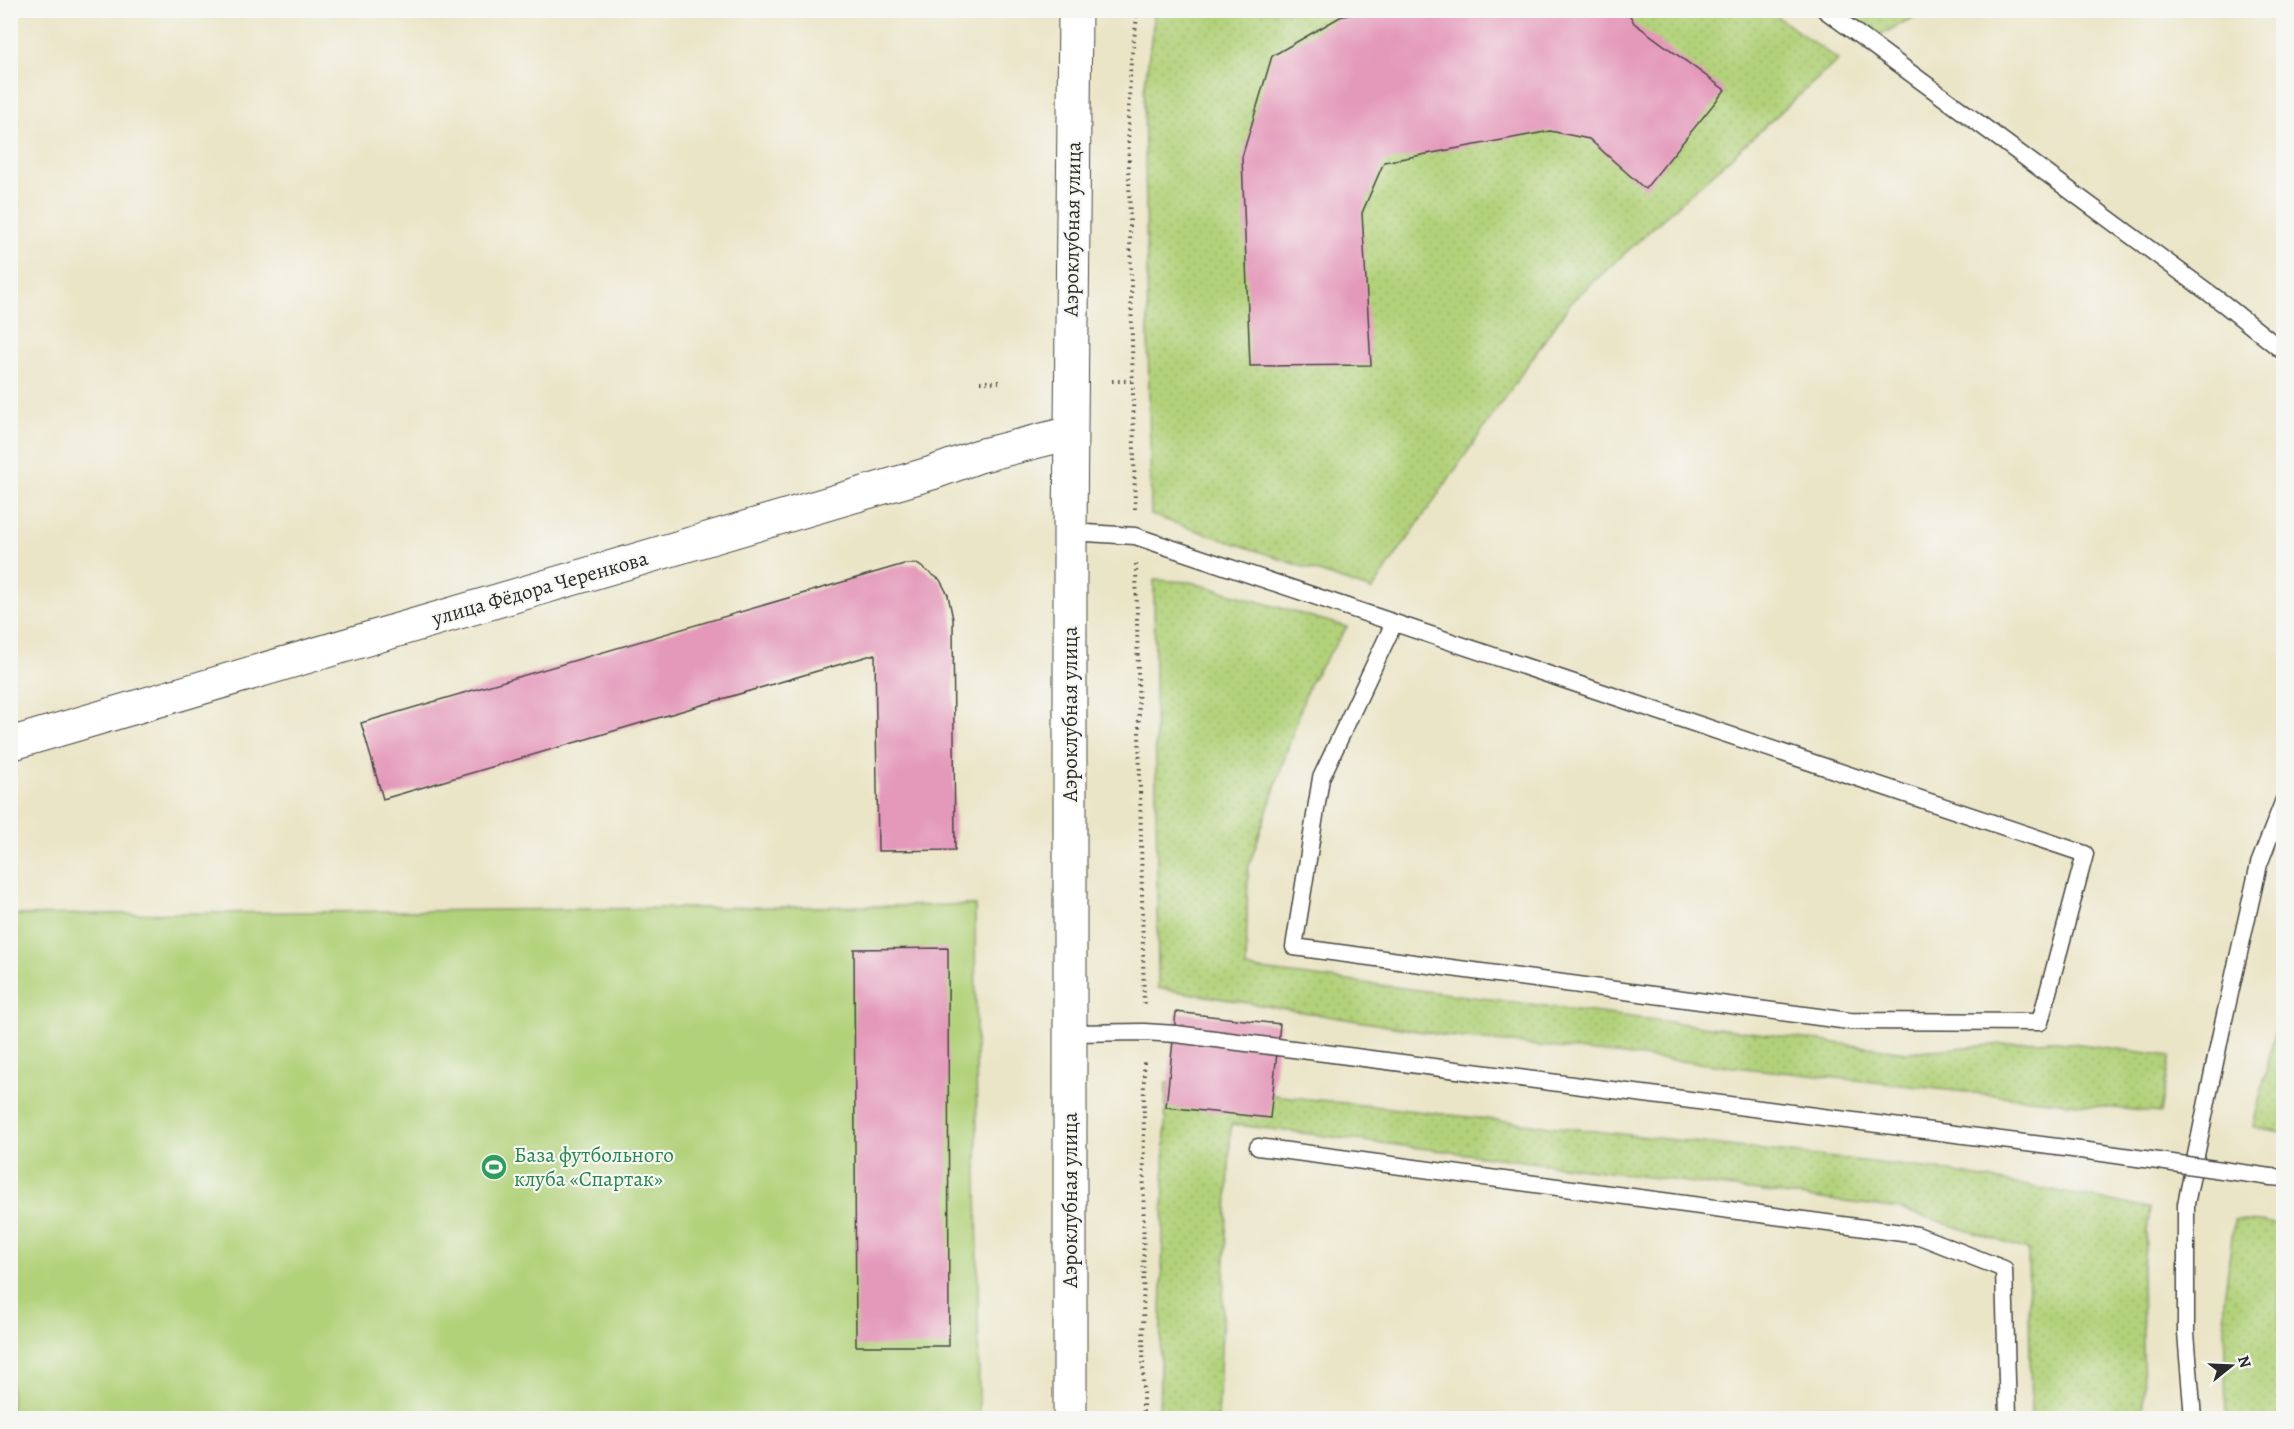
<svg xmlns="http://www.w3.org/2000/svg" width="2294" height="1429" font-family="Alegreya,serif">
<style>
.green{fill:url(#green-dots);stroke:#6e7e52;stroke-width:1.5}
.pitch{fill:#b2d27a;stroke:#6e7e52;stroke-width:1.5}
.building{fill:#e498ba}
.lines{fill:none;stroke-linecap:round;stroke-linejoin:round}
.service-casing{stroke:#484742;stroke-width:19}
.minor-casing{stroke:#484742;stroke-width:35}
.path{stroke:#484742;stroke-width:4;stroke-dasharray:1.5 4.5;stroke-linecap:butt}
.service{stroke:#fff;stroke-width:16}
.minor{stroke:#fff;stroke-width:33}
.service-bridge-casing{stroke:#484742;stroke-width:19;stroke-linecap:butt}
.service-bridge{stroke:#fff;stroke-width:16}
.labels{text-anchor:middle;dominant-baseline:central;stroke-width:4.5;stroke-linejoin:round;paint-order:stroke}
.street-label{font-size:21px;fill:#2b2b2b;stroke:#f6f6f2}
.leisure-label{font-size:21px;fill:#27864d;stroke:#f6f6f2;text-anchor:start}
</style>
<defs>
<pattern id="green-dots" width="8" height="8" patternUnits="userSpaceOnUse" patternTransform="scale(1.5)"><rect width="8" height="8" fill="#b2d27a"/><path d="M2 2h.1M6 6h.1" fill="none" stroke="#99b46a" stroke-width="1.8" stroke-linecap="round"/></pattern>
</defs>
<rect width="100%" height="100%" fill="#f6f6f2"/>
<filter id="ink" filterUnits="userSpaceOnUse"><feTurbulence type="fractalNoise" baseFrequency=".0167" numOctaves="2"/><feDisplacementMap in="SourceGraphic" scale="12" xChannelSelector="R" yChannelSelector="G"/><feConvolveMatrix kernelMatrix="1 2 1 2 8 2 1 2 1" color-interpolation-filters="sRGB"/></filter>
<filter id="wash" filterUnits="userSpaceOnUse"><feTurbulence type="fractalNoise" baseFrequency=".008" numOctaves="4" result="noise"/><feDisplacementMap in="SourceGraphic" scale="24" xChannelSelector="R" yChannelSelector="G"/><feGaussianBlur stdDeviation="1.35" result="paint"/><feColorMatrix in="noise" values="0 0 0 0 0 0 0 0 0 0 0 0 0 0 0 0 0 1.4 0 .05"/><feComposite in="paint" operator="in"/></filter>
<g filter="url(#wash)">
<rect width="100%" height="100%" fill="#ebe5c7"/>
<path class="green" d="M1155,11H1769L1838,60L1571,302L1372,590L1151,515L1144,91Z
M1843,11H1926L1878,36Z
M1154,580L1190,582L1347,627L1309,684L1248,869L1246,968L1907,1052L2050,1040L2170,1056L2160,1113L1448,1036L1158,988Z
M2283,998V1132L2253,1127Z
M1166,1083L1933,1169L2150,1208L2142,1272L2144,1418H2031L2028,1250L1900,1209L1231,1124L1218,1418H1159Z
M2234,1220L2283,1224V1270H2279L2280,1418H2226L2224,1301Z"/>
<path class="pitch" d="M975,905L979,1418H11L10,915Z"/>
<g id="blocks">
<path class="building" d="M1369,10H1627L1634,23L1725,90L1645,189L1589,139L1550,131L1384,162L1362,213L1371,365L1250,366L1242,157L1272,56L1340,17Z
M904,564H917L940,580L948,595L953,619L955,850L878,851L875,654L383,799L361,723Z
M948,948L949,1346H856L854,949Z
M1176,1012L1280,1024L1270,1118L1166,1107Z"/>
</g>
</g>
<g filter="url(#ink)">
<use href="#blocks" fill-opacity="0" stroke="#484742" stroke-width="1.5"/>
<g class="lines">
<defs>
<path id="service" d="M1825,10L2224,304L2284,352
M1070,532L1135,536L2085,854L2040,1022L1849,1021L1294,947L1321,778L1394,623
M1071,1033L1144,1032L1176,1034L2088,1151
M1258,1147L1917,1235L2004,1269L2008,1418
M2271,1177L2284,1178
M2193,1418L2186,1333V1204L2221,1033L2259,864L2284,800"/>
<path id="minor" d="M10,744L932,473L979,456L1070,433
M1070,1418V532L1075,10"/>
</defs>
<use href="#service" class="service-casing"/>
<use href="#minor" class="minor-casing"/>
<path class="path" d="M1112,381H1132
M980,382H999
M1135,509L1128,117L1131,61L1138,10
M1136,564L1144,1007
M1143,1418L1144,1059"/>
<use href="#service" class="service"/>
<use href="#minor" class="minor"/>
<defs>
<path id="service-bridge" d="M2088,1151L2271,1177"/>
</defs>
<use href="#service-bridge" class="service-bridge-casing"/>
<use href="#service-bridge" class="service-bridge"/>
</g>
</g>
<defs>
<symbol id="stadium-disc" viewBox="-11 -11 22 22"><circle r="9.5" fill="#2e9e5b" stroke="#f6f6f2"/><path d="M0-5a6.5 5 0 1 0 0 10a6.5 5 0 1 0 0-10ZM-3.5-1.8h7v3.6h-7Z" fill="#fff"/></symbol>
</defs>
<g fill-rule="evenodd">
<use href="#stadium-disc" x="479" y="1152" width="30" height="30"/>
</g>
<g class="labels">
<g class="street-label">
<text transform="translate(1072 229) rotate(-89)">Аэроклубная улица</text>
<text transform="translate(540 588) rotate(-16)">улица Фёдора Черенкова</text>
<text transform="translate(1070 714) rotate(-90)">Аэроклубная улица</text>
<text transform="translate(1070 1200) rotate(-90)">Аэроклубная улица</text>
</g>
<g class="leisure-label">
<text x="514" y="1155">База футбольного<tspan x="514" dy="24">клуба «Спартак»</tspan></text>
</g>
</g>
<rect width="2294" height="1429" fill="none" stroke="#f6f6f2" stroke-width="36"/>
<g transform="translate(2231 1366) rotate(72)" stroke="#f6f6f2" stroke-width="4.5" paint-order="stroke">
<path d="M0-4.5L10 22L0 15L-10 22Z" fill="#2b2b2b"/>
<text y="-9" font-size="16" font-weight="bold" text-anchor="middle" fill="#2b2b2b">N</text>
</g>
</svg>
